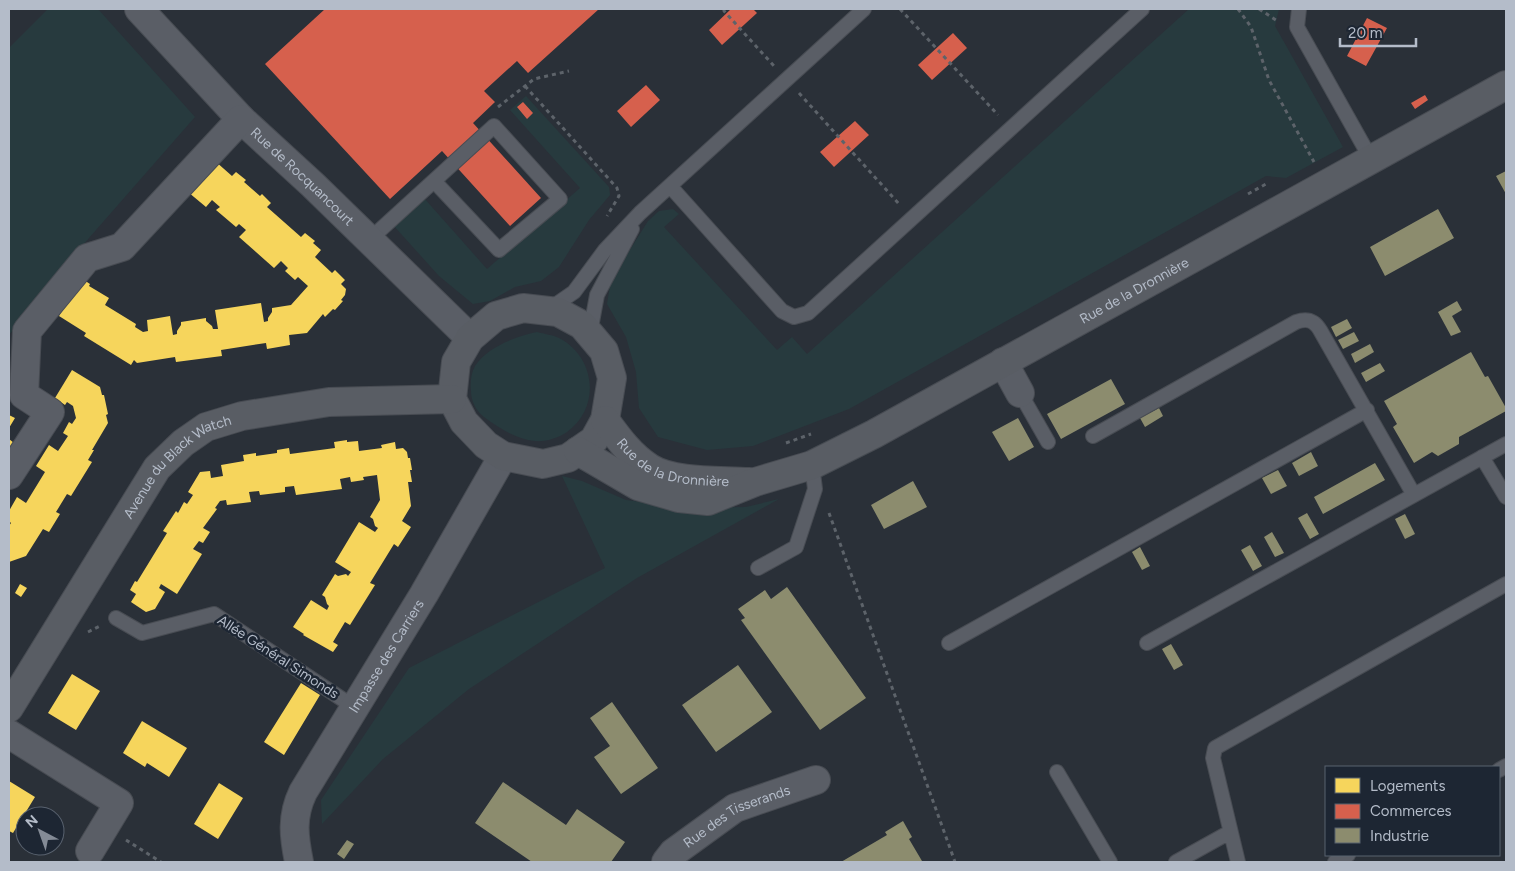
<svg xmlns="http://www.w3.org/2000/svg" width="1515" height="871" font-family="Figtree,sans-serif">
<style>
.green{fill:#273a3e}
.homes{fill:#f6d55c}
.shops{fill:#d6604d}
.industry{fill:#8c8c6e}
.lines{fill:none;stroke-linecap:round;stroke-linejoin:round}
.lane-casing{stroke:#484c53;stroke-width:16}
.street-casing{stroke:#484c53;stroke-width:30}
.secondary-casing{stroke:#484c53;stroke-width:30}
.path{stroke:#5d636a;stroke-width:3;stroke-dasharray:4 4;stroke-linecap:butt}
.lane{stroke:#5a5e66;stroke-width:14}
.street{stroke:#5a5e66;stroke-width:28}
.secondary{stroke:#595d64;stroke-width:28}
.labels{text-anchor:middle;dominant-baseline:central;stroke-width:5;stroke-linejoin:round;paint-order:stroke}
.street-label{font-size:14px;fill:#b4bcc9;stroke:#1d2633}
</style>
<rect width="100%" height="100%" fill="#2a3038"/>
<path class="green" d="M48,9H98L195,117L75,254L9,335V48Z
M1189,9H1279L1275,26L1343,147L1286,178L1266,176L849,409L753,446L707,450L658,437L639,408L636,372L626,337L607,304L611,280L648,221L659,211L673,209L679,214L664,227L777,350L792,337L807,354Z
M526,96L609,187L610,195L589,220L559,267L541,281L515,287L490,301L473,304L439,276L393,225L424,198L487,269L580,188L510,110Z
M537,332C544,334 553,335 559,338C596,357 601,408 567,432C558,438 546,442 535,441C516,439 499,428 484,417C476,411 471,401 471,391C470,383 471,373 475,366C487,347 517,336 537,332Z
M562,476L582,481L626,500L689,508L746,507L779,499L637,578L469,689L383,759L322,824L321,800L409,668L605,568Z"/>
<path class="homes" d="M215,161L232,176L236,172L246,180L244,182L260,196L262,194L271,203L267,207L301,237L305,233L315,241L313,243L321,250L315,257L332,273L335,270L345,280L341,284L346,289L345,295L341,300L343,301L335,310L333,309L325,317L323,314L307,333L289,335L290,345L267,349L266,343L221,350L222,356L176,362L175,357L137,363L134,360L131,365L84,336L86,333L59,316L81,278L90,284L89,286L109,298L105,305L136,324L135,327L143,332L148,331L147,320L170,316L173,335L177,334V331L181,325V322L206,318V321L212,326L213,329H218L215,310L261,303L264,322L268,321V318L272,312V308L291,305L308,286L298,277L295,280L285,271L288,268L281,261L274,268L239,237L246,230L239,224L236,227L216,210L220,207L212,200L206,207L188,192Z
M72,370L100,387L102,395H104L108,414L106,415L108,423L92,450H94L88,460L92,462L71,496L67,494L56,512L60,514L49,532L43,529L26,556L9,562V526L11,523L9,521V511L17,497L26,503L45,472L36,466L49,445L58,451L68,436L63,433L69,422L72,424L76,418L73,406L67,402L65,405L55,398Z
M9,415L15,418L9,428Z
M9,439L14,443L9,452Z
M347,440V442L358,441L359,451L382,448L381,445L395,442L396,449L403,448L407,452L408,458H410L412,470H410L412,482H408L411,506L402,521L411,527L398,547L394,544L370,583L375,585L350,625L345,622L333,642L338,645L333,652L303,635L304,634L293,627L311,600L327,610L329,606L327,604L325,597L322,595L335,574L338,576L346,574L348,576L351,572L335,562L359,522L375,532L378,528L375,526L373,519L370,517L380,500L377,475L363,477L364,480L351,482L350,477L340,479L342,489L296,495L294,486L285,487V492L260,495L259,491L249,492L251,502L227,505L226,500L220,501L215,508L217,509L203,528L210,532L203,543L199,541L193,549L202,554L177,594L161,584L159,588L165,592L155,609L146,612L131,602L136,594L130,590L135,581L137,582L167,533L163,531L176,511L178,513L184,502L187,504L193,495L188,492L200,472L210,471L211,478L223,476L221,465L244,461L243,455L256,453V456L277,453V450L289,448L290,454L335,448L334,442Z
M20,584L27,588L21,597L15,593Z
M72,674L100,691L76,730L48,713Z
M301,683L320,695L284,755L264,742Z
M142,721L187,748L169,777L147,763L145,767L123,753Z
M9,781L35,797L13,833L9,831Z
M219,783L243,798L218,839L194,824Z"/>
<path class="shops" d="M325,9H599L528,73L517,61L484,91L495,102L473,123L541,198L510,226L442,151L390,199L265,64Z
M731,9H753L757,13L722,45L709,30Z
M1367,18L1387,28L1366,66L1347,56Z
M953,33L967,48L932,80L918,65Z
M646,85L660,100L631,127L617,111Z
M1425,95L1428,100L1415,109L1411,103Z
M523,102L533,113L527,119L517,107Z
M855,121L869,135L834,167L820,152Z"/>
<path class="industry" d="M1506,171V194L1496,176Z
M1438,209L1454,238L1385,276L1370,247Z
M1457,301L1462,310L1452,316L1461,332L1451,336L1438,312Z
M1347,319L1352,328L1336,337L1331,327Z
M1354,332L1359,341L1343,349L1338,340Z
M1370,344L1374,352L1355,363L1351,354Z
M1471,352L1485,377L1488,376L1506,408V411L1459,437V444L1438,456L1432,452L1414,463L1393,427L1397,424L1384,401Z
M1380,363L1385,371L1366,382L1361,373Z
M1111,379L1125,404L1061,439L1047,414Z
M1159,408L1163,416L1145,427L1140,418Z
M1018,418L1034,447L1009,461L992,432Z
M1311,452L1318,466L1299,476L1292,463Z
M1375,463L1385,480L1323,514L1314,497Z
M1278,470L1287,486L1271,494L1262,478Z
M913,481L927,507L884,529L871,505Z
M1307,513L1319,534L1310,539L1298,518Z
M1405,514L1415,534L1405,539L1395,519Z
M1272,532L1284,553L1275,557L1264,537Z
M1250,545L1262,566L1253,571L1241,550Z
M1140,547L1150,566L1142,570L1132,552Z
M787,587L866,698L820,730L741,620L745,618L738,609L765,590L771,599Z
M1171,644L1183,665L1174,670L1162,649Z
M738,665L772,712L716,752L682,705Z
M612,702L658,768L621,794L594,757L610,746L590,718Z
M503,782L566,825L577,809L625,842L611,862H532L475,823Z
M903,821L912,837L909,839L922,861L841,862L887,835L885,832Z
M347,840L354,844L344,859L337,854Z"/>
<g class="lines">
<defs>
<path id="lane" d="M1299,9L1297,27L1371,159
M670,186L782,311L794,317L808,313L1142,9
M368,241L494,126L560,199L499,250L434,181
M548,310L574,292L605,250L640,213L864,9
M590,333L597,295L632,229
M1020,393L1048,442
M1093,436L1296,322C1307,318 1314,320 1320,330L1414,495
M1482,457L1506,497
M758,568L796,547L815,489L812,465
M116,618L142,633L214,614L354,707
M949,643L1367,410
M1147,643L1506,444
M1499,770L1506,766
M1057,772L1110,862
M1176,862L1230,832
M1238,862L1213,758L1215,748L1506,584
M1335,862L1348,855"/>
<g id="street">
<path id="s1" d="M139,9L241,119L313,185L470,338"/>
<path d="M1003,362L1020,393"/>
<path d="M9,475L50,412L24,395L27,331L87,258L122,247L241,119"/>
<path d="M9,734L119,803L90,851"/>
<path id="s2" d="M299,862C294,837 291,817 303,792L424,594L503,456"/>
<path id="s3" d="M666,862L673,853L735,808L816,780"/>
</g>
<g id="secondary">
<path d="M523,308L558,312L582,325L604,351L612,378L605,420L594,440L568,458L543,464L503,456L486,445L464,422L452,399L456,362L470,338L496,316Z"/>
<path id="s4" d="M605,420C618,438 631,456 650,468C674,483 720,480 749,482"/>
<path id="s5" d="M578,451L638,486L679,498L708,501L755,482L812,465L874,434L1506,85"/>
<path id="s6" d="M9,708L157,468L183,443L206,427L242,416L329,402L452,399"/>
</g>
</defs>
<use href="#lane" class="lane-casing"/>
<use href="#street" class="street-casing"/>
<use href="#secondary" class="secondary-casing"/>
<path class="path" d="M724,9V11L774,66
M900,9L998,115
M1238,9L1251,27L1269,80L1314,162
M1259,9L1279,22
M525,86L617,188L619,196L607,216
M799,93L900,205
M498,107L534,79L569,71
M1248,194L1266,184L1269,185
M786,443L811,434
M829,513L955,862
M88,632L100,626
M126,840L161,862"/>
<use href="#lane" class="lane"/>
<use href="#street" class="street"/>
<use href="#secondary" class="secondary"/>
</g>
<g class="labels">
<g class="street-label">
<text stroke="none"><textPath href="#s1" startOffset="234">Rue de Rocquancourt</textPath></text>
<text stroke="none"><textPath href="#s5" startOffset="618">Rue de la Dronnière</textPath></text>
<text stroke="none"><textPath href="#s4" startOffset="86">Rue de la Dronnière</textPath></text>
<text stroke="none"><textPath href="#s6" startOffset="298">Avenue du Black Watch</textPath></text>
<text stroke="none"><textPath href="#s2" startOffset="231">Impasse des Carriers</textPath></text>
<text transform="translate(278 657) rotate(33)">Allée Général Simonds</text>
<text stroke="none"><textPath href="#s3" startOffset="86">Rue des Tisserands</textPath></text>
</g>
</g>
<rect width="1515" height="871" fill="none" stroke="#b4bcc9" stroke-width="20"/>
<rect x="1325" y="766" width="175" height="90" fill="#1d2633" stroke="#59626f"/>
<rect x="1335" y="778" width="25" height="15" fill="#f6d55c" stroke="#59626f"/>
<text x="1370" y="791" font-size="15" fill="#b4bcc9">Logements</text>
<rect x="1335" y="804" width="25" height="15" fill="#d6604d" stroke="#59626f"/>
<text x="1370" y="816" font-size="15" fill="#b4bcc9">Commerces</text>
<rect x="1335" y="828" width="25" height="15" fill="#8c8c6e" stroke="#59626f"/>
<text x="1370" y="841" font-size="15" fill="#b4bcc9">Industrie</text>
<g transform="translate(40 831) rotate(319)"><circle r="24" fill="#1d2633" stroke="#59626f"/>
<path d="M0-4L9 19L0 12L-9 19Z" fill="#848b96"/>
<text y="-8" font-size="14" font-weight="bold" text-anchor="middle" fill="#b4bcc9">N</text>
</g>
<path d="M1340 38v8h76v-8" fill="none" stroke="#b4bcc9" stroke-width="2.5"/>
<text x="1348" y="38" font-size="15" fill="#b4bcc9" stroke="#1d2633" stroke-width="4" paint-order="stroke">20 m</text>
</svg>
